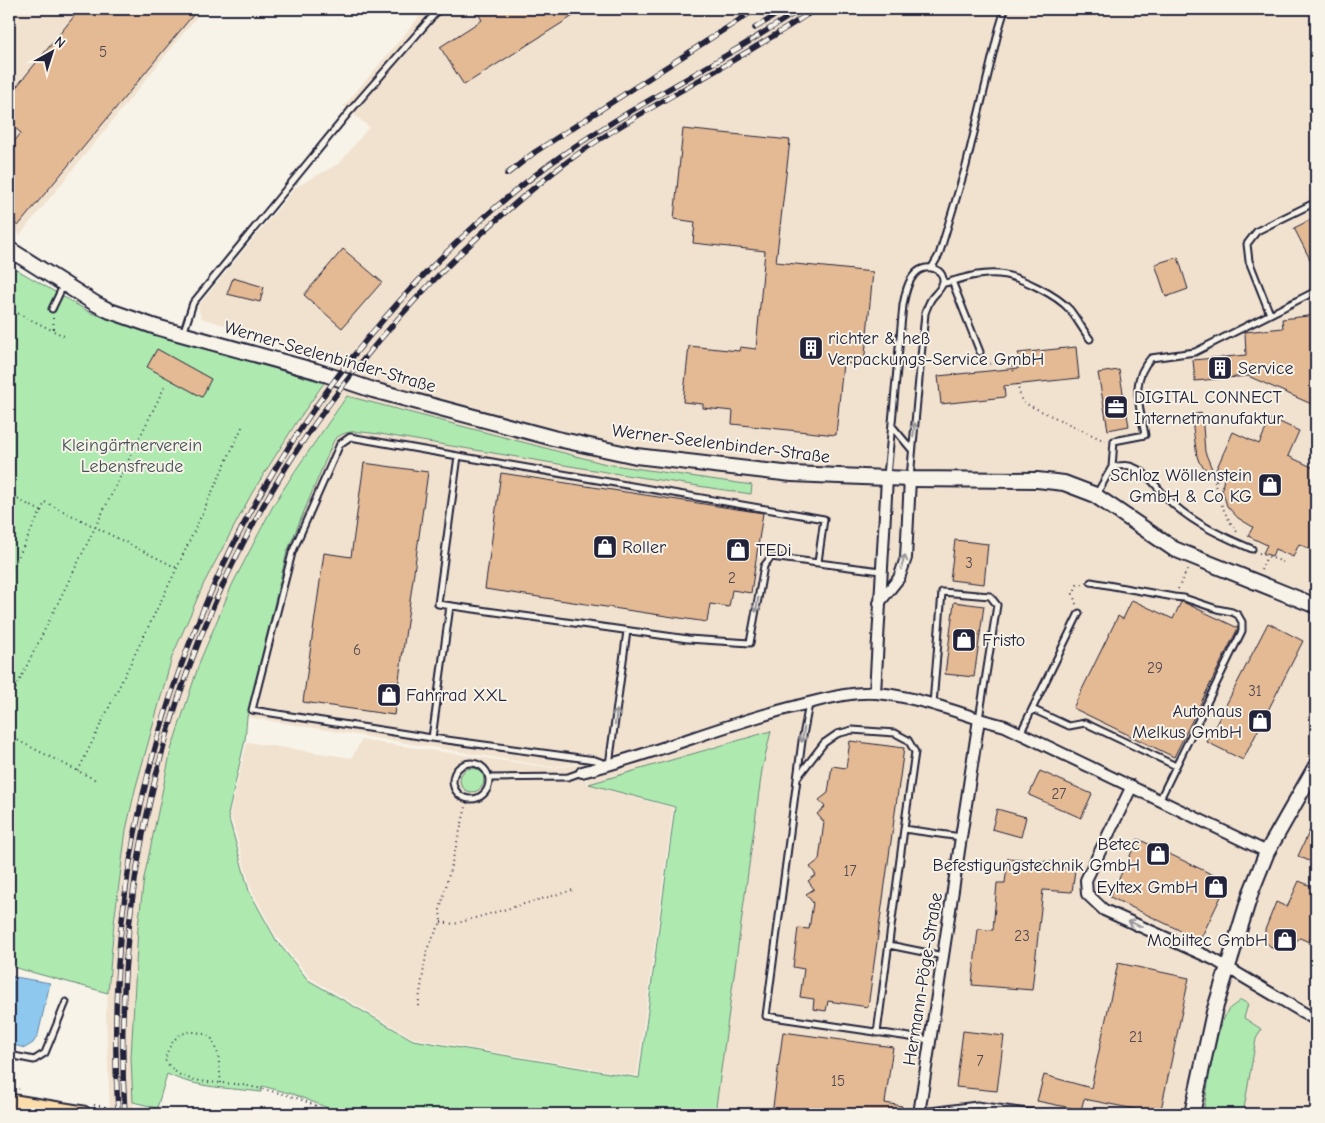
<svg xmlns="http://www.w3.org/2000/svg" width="1325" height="1123" font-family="'Comic Neue',sans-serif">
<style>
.built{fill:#f1e2cf}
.green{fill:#aeeab0;stroke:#688676}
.water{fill:#8fc8ee;stroke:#6386a6}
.building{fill:#e4ba94;stroke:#22223b}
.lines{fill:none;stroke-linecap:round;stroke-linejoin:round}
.lane-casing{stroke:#22223b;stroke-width:9}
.street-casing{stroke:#22223b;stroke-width:14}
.secondary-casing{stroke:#22223b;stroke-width:18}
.primary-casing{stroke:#22223b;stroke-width:19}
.path{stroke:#22223b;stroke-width:2;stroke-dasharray:1 4;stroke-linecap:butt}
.lane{stroke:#f7f3e8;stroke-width:5}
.street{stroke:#f7f3e8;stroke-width:10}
.secondary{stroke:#f7f3e8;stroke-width:14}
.primary{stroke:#fbddab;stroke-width:15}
.rail-casing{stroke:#22223b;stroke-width:5.5}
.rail{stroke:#f7f3e8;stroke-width:4;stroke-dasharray:11;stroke-linecap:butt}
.path-bridge{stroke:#22223b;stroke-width:2;stroke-dasharray:1 4;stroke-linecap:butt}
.oneway{stroke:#97959a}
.labels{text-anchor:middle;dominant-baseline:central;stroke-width:4;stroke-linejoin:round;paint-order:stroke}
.number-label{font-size:15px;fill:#524851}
.poi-label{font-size:18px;fill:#22223b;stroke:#f7f3e8;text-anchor:start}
.street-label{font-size:18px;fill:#22223b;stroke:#f7f3e8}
.park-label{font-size:18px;fill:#455458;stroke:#f7f3e8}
</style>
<rect width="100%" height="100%" fill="#f7f3e8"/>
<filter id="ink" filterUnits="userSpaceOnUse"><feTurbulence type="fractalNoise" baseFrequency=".02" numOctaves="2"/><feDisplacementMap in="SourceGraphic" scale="10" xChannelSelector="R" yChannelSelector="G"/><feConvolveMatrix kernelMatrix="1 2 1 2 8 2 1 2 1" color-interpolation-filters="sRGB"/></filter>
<g filter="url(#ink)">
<path class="built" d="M9,9H203L20,235L9,228Z
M426,9H1316V1114H715L762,770L770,731L589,784L582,763L553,767L247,717L287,552L334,440L340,435L349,431L380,434L606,472L752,486L606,464L347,396L297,468L274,504L232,585L200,661L185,706L171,750L144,878L138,927L131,1058L134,1114H110L106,1013L120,875L126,830L135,790L172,657L204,583L252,493L296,423L342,359L201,318L198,306L296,187L340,163L369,127L344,106Z
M361,740L553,768L581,764L582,772L588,784L673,808L637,1076L413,1038L310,978L276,936L251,889L230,813L247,742L352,758Z"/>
<path class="green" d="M9,265L91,313L324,383L296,423L252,493L204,583L172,657L135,790L126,830L114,923L108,993L9,966Z
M347,396L606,464L752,485L751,494L606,472L380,434C364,433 347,427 334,440L287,552L247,717L245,740L228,815L249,891L276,940L308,980L413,1040L639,1078L675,807L589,784L771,731L762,770L715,1114H343L293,1094L262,1086L261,1092C230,1088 196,1088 167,1074L157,1108L133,1102L131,1058L138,927L144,878L171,750L200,661L232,585L274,504L297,468Z
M460 780a12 12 0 1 1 24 0a12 12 0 1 1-24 0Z
M1241,1000L1248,1004L1244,1018L1261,1029L1256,1039L1243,1114H1203C1209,1084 1212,1039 1227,1012C1229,1007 1237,1004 1241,1000Z"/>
<path class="water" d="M9,976L50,983L38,1035L33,1043L25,1048L9,1044Z"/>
<path class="building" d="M80,9H198L18,226L9,219V148L21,133L9,123V96Z
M475,9H584L464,85L440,47L482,20Z
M683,129L790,140L776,262L873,272L864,365L843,363L836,435L732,424L733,411L703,408V404L683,402L689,346L739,351L740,347L756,349L765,251L693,243L695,222L674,219Z
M1316,217V271L1294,228Z
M343,249L382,282L342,328L304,295Z
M1178,257L1188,289L1166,297L1155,264Z
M233,278L264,287L260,302L227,294Z
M1316,315V406L1248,376L1195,381L1193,360L1246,355L1245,332L1283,328L1282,319Z
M1076,347L1079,378L1004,386L1005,397L941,404L938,376L1019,368L1018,353Z
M157,349L211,379L202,397L147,367Z
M1119,370L1129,426L1108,430L1098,373Z
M1202,413L1205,452L1217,481L1199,462L1197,456L1191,415Z
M1271,418L1299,431L1288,456L1316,469V552L1299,544L1293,557L1275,549L1272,556L1263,553L1267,545L1248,536L1253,527L1238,518L1227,506L1222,489L1224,477L1215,472L1233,432L1259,444Z
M364,463L428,472L394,715L303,702L324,553L351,557Z
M501,473L763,513L751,593L732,590L729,607L710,604L707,622L485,589Z
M955,540L988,544L984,584L950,580Z
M1132,600L1173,619L1181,602H1183L1238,628L1174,757L1073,708L1118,616L1123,619Z
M954,602L984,606L974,677L945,674Z
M1268,623L1303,641L1243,760L1207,742Z
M850,741L904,748L868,1007L828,1001L826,1011L813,1009L814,999L800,997L804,969L793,967L798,928L809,929L813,903L806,894L814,889L808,881L816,875L810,867L819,860L824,822L817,814L825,807L819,800L828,793L832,766L846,768Z
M1040,771L1092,794L1081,818L1029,795Z
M997,809L1026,817L1021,837L992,829Z
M1316,817V864L1298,856Z
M1138,839L1228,882L1200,940L1110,897Z
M1008,858L1064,863V868L1075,870L1072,892L1043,890L1032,990L972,985L978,929L993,930L997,883H1005Z
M1299,881L1316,888V925L1309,942L1300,938L1291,945L1283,946L1277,943L1273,949L1265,941V930L1276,902L1287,907Z
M1118,963L1189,978L1160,1114L1084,1099L1081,1110L1037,1101L1044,1075L1091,1088Z
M963,1031L1004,1036L997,1091L956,1087Z
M783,1032L893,1047L885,1103L902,1106L901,1114H772Z"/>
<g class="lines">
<defs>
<path id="lane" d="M932,267L939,255L966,166L999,29L1005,9
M952,281L980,352
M942,284C961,279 979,272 999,274C1019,276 1057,295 1070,310C1077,319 1083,330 1090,339
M52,309L64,284
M1270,314L1249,261L1247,244L1257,231L1316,202
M183,334L193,303L350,111L439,9
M892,426L912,450
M458,456L350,437L340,444L292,553L252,710L432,738L595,760L609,765L627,631
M1112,467C1120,466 1127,464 1135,468C1150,474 1161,494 1174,505C1197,525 1224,537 1252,549
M887,476L903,305C905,295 907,283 914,275C925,261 948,269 942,285C940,290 935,294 932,298C929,302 927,308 925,313L910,478
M1096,495L1112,467L1114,441L1145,435C1140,406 1129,382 1151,358L1195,352L1316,291
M818,562L824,519L458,456L438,604L688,639L750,643L764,566L771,557L881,571
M1091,582L1174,597L1184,598L1217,609L1232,612L1238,615L1242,622V631L1160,799
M809,704L802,741L766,1016L930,1040
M933,704L942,592L990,596L997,605L979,719
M1032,709L1069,726L1085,723L1176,766
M1020,734L1079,613
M432,738L450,606
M453 781a18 18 0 1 1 36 0a18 18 0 1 1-36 0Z
M490,778L568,777L582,772
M797,778L824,743L837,734L852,730L895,733L908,740L915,752L904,829L961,837
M889,945L943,956
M877,1033L904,829
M9,1055L34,1060L45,1053L66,1002
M919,1110L930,1111L977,1105L1041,1114"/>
<path id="street" d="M879,603L899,578L906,558L910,479
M875,693L887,478
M979,719L1005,726L1267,852
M582,772C655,754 724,724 797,706C822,700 850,691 876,693C911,696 946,708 979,719L919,1114
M1132,786L1086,880L1087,894L1104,910L1213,959L1316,1020"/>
<path id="secondary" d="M9,249L96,304L110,311L156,327L316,371L373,390L553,438L636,456L792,474L910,479L1037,480L1064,483L1093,494L1174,549L1316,606
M1192,1114L1214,1012L1251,892L1267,852L1316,766"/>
<path id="primary" d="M9,1102L83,1114"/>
</defs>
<use href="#lane" class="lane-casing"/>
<use href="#street" class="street-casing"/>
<use href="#secondary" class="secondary-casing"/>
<use href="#primary" class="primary-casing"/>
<path class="path" d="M9,309L66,337
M53,318L54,331
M983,359L985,364L1011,362L1014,372
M1017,384L1022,402L1105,441
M1214,481C1219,500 1225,516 1237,532
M9,495L41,511L9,575
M41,511L45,502L177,568
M1259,553L1283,562
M1261,570L1267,556
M1178,589L1188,568
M1076,604L1073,594L1077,585L1084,584
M9,702L165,386
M9,736L98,781
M78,771L177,568L243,425
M441,922L454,924L573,890
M418,1006L427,949L441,922L440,910L468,799
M221,1083L218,1054L211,1037C186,1025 171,1035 165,1060C171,1068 176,1074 185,1077C204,1084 224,1082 243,1085C263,1089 288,1094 307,1102C315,1105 323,1110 331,1114
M9,1086L19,1089
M94,1105L105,1107
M137,1113L147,1114"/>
<use href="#lane" class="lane"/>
<use href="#street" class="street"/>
<use href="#secondary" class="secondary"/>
<use href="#primary" class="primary"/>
<defs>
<path id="rail" d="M755,28L786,9
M507,174L535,152L756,9
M118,1112C114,1045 115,978 123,911C157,619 312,343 547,166C605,123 669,90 730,53C754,39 777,24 801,9
M125,1114C111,899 162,679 271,492C341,373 442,260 550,175C597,137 651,108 703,78C741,56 779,33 816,9"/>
</defs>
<use href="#rail" class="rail-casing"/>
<use href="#rail" class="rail"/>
<path class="path-bridge" d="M105,1107L137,1113"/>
</g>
<defs><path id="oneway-shaft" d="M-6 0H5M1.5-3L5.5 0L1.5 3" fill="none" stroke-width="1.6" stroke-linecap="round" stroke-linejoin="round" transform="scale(1.25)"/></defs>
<g class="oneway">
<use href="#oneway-shaft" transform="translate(914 430) rotate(-84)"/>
<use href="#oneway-shaft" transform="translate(903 562) rotate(-74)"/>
<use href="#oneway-shaft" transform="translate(757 605) rotate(100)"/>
<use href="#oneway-shaft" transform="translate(616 717) rotate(-82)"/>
<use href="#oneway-shaft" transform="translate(803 735) rotate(100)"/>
<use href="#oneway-shaft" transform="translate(1135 924) rotate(-156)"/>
</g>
</g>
<defs>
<symbol id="building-square" viewBox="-11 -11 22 22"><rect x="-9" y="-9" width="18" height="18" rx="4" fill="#22223b" stroke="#f7f3e8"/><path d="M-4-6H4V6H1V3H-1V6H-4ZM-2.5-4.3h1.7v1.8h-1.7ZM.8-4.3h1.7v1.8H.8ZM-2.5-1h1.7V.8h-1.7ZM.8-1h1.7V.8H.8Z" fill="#fff"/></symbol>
<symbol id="office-square" viewBox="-11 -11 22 22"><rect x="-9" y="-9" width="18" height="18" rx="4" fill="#22223b" stroke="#f7f3e8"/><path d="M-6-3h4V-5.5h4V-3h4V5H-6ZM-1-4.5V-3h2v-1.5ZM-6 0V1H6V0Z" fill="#fff"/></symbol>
<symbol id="shop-square" viewBox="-11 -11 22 22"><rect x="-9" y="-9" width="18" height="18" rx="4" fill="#22223b" stroke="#f7f3e8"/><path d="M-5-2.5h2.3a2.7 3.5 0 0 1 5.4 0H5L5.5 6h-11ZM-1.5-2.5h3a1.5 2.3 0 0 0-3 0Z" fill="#fff"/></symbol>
</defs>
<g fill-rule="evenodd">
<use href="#building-square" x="797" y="334" width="28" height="28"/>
<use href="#building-square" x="1206" y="354" width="28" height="28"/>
<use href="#office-square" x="1102" y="393" width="28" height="28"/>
<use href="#shop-square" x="1256" y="471" width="28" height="28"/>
<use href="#shop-square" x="591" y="533" width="28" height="28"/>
<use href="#shop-square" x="724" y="536" width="28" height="28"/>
<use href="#shop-square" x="950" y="626" width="28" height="28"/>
<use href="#shop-square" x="375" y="681" width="28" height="28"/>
<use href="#shop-square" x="1246" y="707" width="28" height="28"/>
<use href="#shop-square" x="1144" y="840" width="28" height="28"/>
<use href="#shop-square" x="1202" y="873" width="28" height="28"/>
<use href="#shop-square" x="1271" y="926" width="28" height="28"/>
</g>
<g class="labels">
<g class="number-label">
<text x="103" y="52">5</text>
<text x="969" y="563">3</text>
<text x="732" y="578">2</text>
<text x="357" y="650">6</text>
<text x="1155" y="668">29</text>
<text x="1255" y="691">31</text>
<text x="1059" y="794">27</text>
<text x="850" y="871">17</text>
<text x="1022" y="936">23</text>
<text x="1136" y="1037">21</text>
<text x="980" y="1061">7</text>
<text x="838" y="1081">15</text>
</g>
<g class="poi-label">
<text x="828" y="338">richter &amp; heß<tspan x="828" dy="21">Verpackungs-Service GmbH</tspan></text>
<text x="1238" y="368">Service</text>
<text x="1134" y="397">DIGITAL CONNECT<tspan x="1134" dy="21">Internetmanufaktur</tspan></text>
<text x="1252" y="475" text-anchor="end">Schloz Wöllenstein<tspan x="1252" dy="21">GmbH &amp; Co KG</tspan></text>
<text x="622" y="547">Roller</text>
<text x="756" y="550">TEDi</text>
<text x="982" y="640">Fristo</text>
<text x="406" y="695">Fahrrad XXL</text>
<text x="1242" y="711" text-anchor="end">Autohaus<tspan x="1242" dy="21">Melkus GmbH</tspan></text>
<text x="1140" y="844" text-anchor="end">Betec<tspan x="1140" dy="21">Befestigungstechnik GmbH</tspan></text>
<text x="1198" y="887" text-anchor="end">Eyltex GmbH</text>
<text x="1268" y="940" text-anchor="end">Mobiltec GmbH</text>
</g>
<g class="street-label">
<text transform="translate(330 357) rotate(16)">Werner-Seelenbinder-Straße</text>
<text transform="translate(721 444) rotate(7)">Werner-Seelenbinder-Straße</text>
<text transform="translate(923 979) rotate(-81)">Hermann-Pöge-Straße</text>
</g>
<g class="park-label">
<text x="132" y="445">Kleingärtnerverein<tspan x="132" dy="21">Lebensfreude</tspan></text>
</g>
</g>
<rect width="1325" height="1123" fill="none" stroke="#f7f3e8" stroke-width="30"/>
<rect x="15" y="15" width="1295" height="1093" fill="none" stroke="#22223b" stroke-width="2" filter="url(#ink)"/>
<g transform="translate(52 52) rotate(39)" stroke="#f7f3e8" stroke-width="4" paint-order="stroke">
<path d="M0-4L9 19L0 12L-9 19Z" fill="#22223b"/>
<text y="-8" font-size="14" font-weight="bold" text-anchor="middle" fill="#22223b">N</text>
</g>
</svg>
